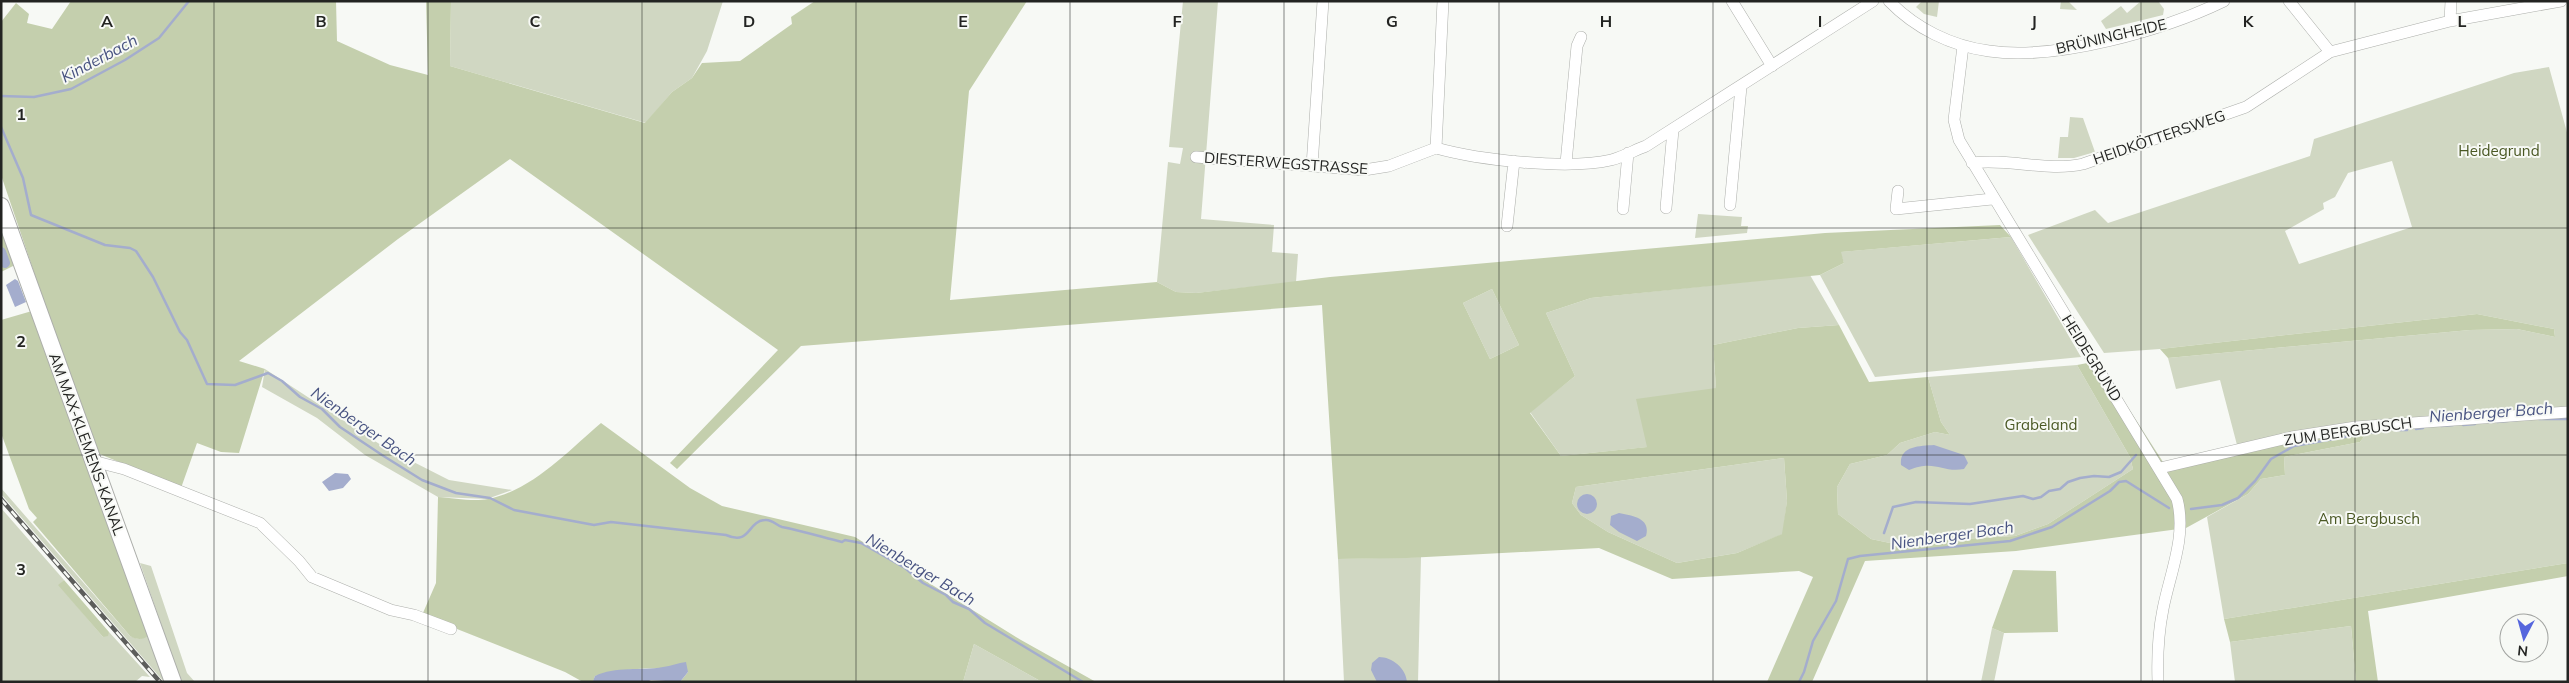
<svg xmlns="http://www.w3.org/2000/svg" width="2569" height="683" font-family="Mulish,sans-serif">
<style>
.green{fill:#d0d7c2;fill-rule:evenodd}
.forest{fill:#c4cfad;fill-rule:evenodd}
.water{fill:#a4adcd}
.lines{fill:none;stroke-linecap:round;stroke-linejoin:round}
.stream{stroke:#a4adcd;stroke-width:2.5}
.canal{stroke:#a4adcd;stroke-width:10}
.minor-casing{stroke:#adafab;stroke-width:12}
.secondary-casing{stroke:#adafab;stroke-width:18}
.minor{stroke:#fff;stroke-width:11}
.secondary{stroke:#fff;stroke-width:16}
.rail-casing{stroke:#5c5d5b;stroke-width:4.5}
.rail{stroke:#f7f9f5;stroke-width:2.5;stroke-dasharray:8;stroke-linecap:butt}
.grid{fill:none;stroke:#232422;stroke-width:1;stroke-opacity:0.55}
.labels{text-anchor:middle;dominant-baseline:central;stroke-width:4;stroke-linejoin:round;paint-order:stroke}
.street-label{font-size:15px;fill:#232422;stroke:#f7f9f5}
.park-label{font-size:15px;fill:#4a5824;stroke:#f7f9f5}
.water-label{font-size:16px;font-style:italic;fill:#485381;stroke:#f7f9f5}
.grid-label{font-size:16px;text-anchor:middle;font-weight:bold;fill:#232422;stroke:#f7f9f5;stroke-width:4;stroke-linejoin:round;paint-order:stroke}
</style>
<rect width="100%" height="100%" fill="#f7f9f5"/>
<path class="green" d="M451,1H723L707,51L692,78L672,92L646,123L450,66Z
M1183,1H1218L1201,219L1274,225L1272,252L1298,254L1296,282L1196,293L1176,292L1157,282L1168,162L1180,164L1183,148L1169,147Z
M1922,1H1939L1937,17L1924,14L1916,7Z
M2061,1H2068L2077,10L2060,9Z
M2141,1H2158L2164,9L2163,15L2106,29L2101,21L2121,6L2127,13Z
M2549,67L2568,136V409L2237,445L2220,380L2176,389L2168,358L2470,330L2517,329L2555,337L2554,329L2477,314L2160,349L2104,353L2028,235L2095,210L2108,223L2310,156L2314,139L2514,73ZM2392,161L2412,227L2299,264L2285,231L2324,209L2323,203L2335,197L2348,173Z
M2070,117L2083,118L2095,152L2074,158H2058L2060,137H2068Z
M1698,214L1742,217L1741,226H1748L1747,233L1695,238Z
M2011,237L2081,357L1875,377L1820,275L1844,263L1840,252Z
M1810,275L1839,325L1798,328L1713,345L1716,388L1648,447L1561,456L1530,412L1575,376L1546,313L1591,298Z
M1492,289L1519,345L1490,359L1463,303Z
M2077,365L2130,457L2133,469L2048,524L2015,536L1890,543L1871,539L1838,514L1837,487L1850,464L1887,455L1900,443L1935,432L1950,435L1941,422L1928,377Z
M265,369L384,447L449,480L512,490L487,499L438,497L365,455L317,418L262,387Z
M2568,414V563L2224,619L2207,517L2248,494L2261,479L2285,475L2284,457L2360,442L2369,430Z
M1784,458L1787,501L1783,534L1737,553L1677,563L1608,532L1581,515L1572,503L1576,487Z
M1,488L130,636L138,639L148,636L169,682H164L1,494Z
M1,508L64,580L59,585L103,637L109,632L150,677L142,676L135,682H1Z
M1421,557L1418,682H1344L1338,559Z
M140,563L151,566L187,673L195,682H181Z
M2351,626L2356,682H2235L2230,642Z
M1992,628L2004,633L1994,682H1981Z
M974,644L1042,682H963Z"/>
<path class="forest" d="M71,1H336L337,41L390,65L428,75L426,1H451L450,66L645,123L672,92L692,78L702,63L740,61L792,24L791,17L815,1H1027L969,91L950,300L1157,282L1176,292L1196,293L1330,277L1825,233L2000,225L2011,237L1841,252L1844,263L1820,275L1591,298L1546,313L1575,376L1530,413L1561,456L1647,447L1636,399L1716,388L1713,345L1798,328L1839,325L1869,382L1928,377L1941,422L1950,435L1935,432L1900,443L1887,455L1850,464L1837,487L1838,514L1871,539L1890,543L2015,536L2048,524L2133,469L2130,457L2077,365L2098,361L2163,462L2369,430L2360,442L2284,457L2285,475L2261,479L2248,494L2186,528L2016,551L1865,561L1812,682H1767L1813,577L1799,571L1672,579L1599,548L1407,558L1338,559L1322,305L801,346L677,469L670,463L778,350L510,159L398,239L239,361L265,369L239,453L221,452L197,443L181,488L95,452L1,175V22L16,3L29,14L27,23L52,29ZM1492,289L1519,345L1490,359L1463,303ZM1784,458L1787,501L1782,534L1737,553L1677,563L1608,532L1581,515L1572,503L1576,487Z
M1,220L15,265L1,272Z
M32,311L148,636C143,640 136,640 130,636L33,522L37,518L29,509L1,433V320Z
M2477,314L2554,329L2555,337L2517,329L2470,330L2168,358L2160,349Z
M601,423L690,488L722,506L855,537L1021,640L1096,682H1042L974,644L963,682H680L688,672C654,666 629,668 595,676L593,682H583L565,672L457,629L448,630L419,622L436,583L438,497C453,498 473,502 488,499C533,490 568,451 601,423Z
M2568,563V576L2368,611L2378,682H2356L2351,626L2230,642L2224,619Z
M2013,570L2056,571L2058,632L2004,633L1992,628Z
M64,580L109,632L108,636L103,637L58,585Z"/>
<path class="water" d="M15,279L18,281L26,302L15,307L6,285Z
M1934,445L1964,455L1968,463L1964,469C1942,473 1935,459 1909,470L1901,465C1899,446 1919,446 1934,445Z
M335,473L348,474L351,479L343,488L329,491L322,482Z
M1577 504a10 10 0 1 1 20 0a10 10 0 1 1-20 0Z
M1619,513C1633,516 1651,518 1646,536L1637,541L1619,532L1610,525L1611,516Z
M1379,657C1392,657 1406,668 1407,682H1377L1371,670L1372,663Z
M686,662L688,672L680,682L651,680L647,682L593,681L595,676C615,666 641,671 663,667C671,666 678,663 686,662Z"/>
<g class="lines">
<path class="stream" d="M1,96L34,97L71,89L125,60L159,38L189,1
M1,127L23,178L31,215L105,245L130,248L136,251L153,277L180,332L187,340L207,384L235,385L268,373L282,381L300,397L322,409L340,427L382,455L422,480L456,493L490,498L514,510L594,525L611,522L726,535C751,546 747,521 765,520C772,519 776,525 782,527C802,531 822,537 842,542L845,540L861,543L905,568L923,583L946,595L953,602L969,609L985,623L1083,682
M2539,419H2568
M2497,422L2517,420
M2463,425L2475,424
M2441,426L2453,425
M2416,429L2423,428
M2396,430H2407
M2191,509L2222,505L2238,498L2255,481L2271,459L2294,446L2379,431
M1884,533L1893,507L1916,502L1970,504L2023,496L2033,499L2041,497L2049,491L2060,489L2068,482L2080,478L2094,476L2109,477L2121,472L2136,455
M1799,682L1804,672L1813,641L1836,601L1848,559L1860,556L2010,541L2052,527L2110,491L2119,482L2126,481L2169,508"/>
<path class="canal" d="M1,252L5,263"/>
<defs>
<path id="minor" d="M1732,1L1772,66
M1889,1C1915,28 1951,46 1989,51C2056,61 2164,30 2224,1
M2289,1L2330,52
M2450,21L2451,1
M1963,46L1954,120L1959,140L2177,499C2187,536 2170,573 2163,609C2158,634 2157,656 2158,682
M1436,148C1479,160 1567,170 1611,160C1623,157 1635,150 1646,146L1873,1
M1196,157L1364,170L1389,166L1436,148L1443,1
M1566,163L1577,46L1581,37
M1972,163C2009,158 2047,172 2083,164L2246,107L2330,52L2450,21L2561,1
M1312,166L1323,1
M1898,191L1896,209L1992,199
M1730,205L1741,87
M1666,208L1673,130
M1623,209L1628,153
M1507,226L1514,161
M93,461L124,469L260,523L299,561L312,577L391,610L414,615L451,629
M2160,468L2292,437L2356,427L2568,412"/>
<path id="secondary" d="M1,206L173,682"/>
</defs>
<use href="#minor" class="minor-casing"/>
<use href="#secondary" class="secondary-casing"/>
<use href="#minor" class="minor"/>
<use href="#secondary" class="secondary"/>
<defs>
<path id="rail" d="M1,499L160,682"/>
</defs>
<use href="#rail" class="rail-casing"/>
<use href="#rail" class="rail"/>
</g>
<path class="grid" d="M214,1V682M428,1V682M642,1V682M856,1V682M1070,1V682M1284,1V682M1499,1V682M1713,1V682M1927,1V682M2141,1V682M2355,1V682M1,228H2568M1,455H2568"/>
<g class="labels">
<g class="street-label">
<text transform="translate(2111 36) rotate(-13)">BRÜNINGHEIDE</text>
<text transform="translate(2159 137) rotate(-19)">HEIDKÖTTERSWEG</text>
<text transform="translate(1286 163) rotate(4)">DIESTERWEGSTRASSE</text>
<text transform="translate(2092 358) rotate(58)">HEIDEGRUND</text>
<text transform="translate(2348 431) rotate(-8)">ZUM BERGBUSCH</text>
<text transform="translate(87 444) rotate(70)">AM MAX-KLEMENS-KANAL</text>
</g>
<g class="park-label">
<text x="2499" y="150">Heidegrund</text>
<text x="2041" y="424">Grabeland</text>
<text x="2369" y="518">Am Bergbusch</text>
</g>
<g class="water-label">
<text transform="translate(99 58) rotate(-28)">Kinderbach</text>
<text transform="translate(2491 412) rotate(-4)">Nienberger Bach</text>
<text transform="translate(364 426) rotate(35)">Nienberger Bach</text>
<text transform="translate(1952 535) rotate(-8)">Nienberger Bach</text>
<text transform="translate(921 569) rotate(31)">Nienberger Bach</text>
</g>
</g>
<g class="grid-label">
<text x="107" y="27">A</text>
<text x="321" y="27">B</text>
<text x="535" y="27">C</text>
<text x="749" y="27">D</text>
<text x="963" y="27">E</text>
<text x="1177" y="27">F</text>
<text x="1392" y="27">G</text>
<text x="1606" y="27">H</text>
<text x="1820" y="27">I</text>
<text x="2034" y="27">J</text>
<text x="2248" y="27">K</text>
<text x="2462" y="27">L</text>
<text x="21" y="120">1</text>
<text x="21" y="347">2</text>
<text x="21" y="575">3</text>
</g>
<rect width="2569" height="683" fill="none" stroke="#232422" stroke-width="5"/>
<g transform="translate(2524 638) rotate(186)"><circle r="24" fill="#f7f9f5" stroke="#a2a4a1"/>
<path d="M0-4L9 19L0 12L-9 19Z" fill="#5566dd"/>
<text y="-8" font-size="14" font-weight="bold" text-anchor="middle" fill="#232422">N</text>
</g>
</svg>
